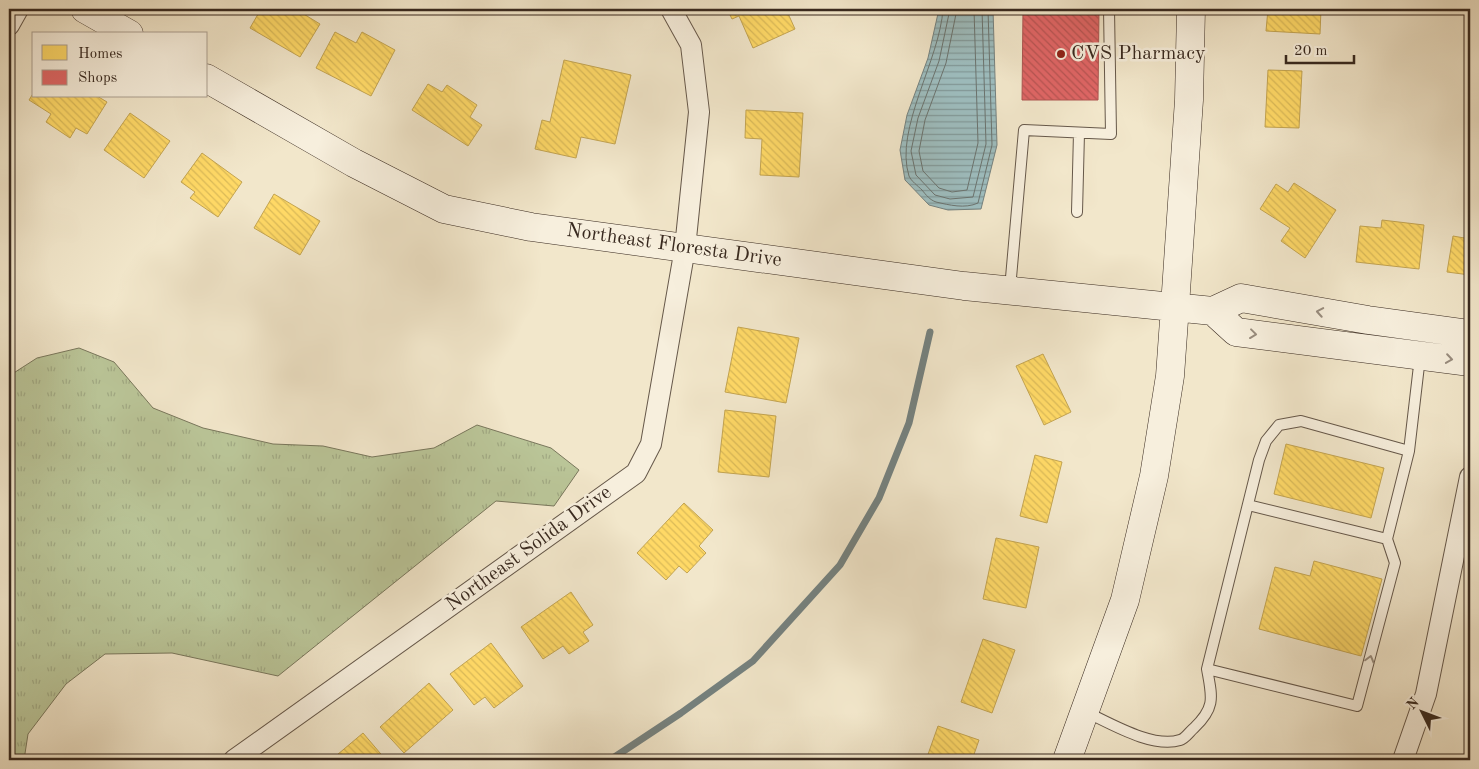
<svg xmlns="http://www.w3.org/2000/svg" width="1479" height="769" font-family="'Old Standard TT',serif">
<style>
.grass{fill:url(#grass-tufts);stroke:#79775c}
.water{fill:url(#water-rules);stroke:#758280}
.homes{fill:url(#homes-back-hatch);stroke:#c3a451}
.shops{fill:url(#shops-back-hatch);stroke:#ae5451}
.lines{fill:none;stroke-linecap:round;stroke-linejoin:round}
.shore{stroke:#6b7470;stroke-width:1}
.stream{stroke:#758280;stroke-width:7}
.lane-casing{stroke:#66584a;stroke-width:12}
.street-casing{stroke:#66584a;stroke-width:22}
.secondary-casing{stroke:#38291f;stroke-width:29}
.lane{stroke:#f7efdd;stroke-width:10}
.street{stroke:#f7efdd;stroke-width:20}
.secondary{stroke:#f7efdd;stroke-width:28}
.oneway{stroke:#988c7e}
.poi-dot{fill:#8f2418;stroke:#f7efdd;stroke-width:2}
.labels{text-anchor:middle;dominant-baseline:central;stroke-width:5;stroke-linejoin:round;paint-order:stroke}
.poi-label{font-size:20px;fill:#38291f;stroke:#f7efdd;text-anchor:start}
.street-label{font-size:20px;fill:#38291f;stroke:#f7efdd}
</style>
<defs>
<pattern id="grass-tufts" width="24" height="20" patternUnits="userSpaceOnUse" patternTransform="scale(1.25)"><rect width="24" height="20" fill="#bac598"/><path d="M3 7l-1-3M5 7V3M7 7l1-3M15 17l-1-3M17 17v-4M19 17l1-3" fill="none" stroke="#a1a983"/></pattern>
<pattern id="water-rules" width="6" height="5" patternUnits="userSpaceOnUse" patternTransform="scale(1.25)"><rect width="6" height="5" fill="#9ebec0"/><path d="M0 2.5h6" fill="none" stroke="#829a9b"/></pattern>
<pattern id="homes-back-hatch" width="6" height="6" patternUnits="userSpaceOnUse" patternTransform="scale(1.25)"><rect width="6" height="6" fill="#ffd966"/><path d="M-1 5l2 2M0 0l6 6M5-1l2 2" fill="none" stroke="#dbba58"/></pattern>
<pattern id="shops-back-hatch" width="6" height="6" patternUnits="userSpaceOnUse" patternTransform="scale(1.25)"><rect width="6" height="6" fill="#e06666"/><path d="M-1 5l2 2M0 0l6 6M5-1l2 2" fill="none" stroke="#b75453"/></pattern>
</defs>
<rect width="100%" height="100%" fill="#f2e7cb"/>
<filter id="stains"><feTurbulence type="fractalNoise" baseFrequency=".004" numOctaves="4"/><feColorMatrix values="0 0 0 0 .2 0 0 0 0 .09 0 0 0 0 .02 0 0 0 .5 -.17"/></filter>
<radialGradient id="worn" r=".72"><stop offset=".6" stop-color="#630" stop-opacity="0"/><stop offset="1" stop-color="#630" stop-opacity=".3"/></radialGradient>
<path class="grass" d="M79,348L114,362L153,408L203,428L273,444L323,446L372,457L434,448L477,425L551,448L579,470L554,506L496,501L278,676L172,653L105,654L66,684L28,734L24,760H9V376L37,358Z"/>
<path class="water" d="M939,9H993L997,145L981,209L948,210L929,205L905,180L900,150L907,115L928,58Z"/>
<path class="homes" d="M219,9H230L227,14Z
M261,9H304L302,13L320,24L300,57L250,28Z
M727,9H786L795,29L753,48L739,16L732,19Z
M1268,9H1321L1320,34L1266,31Z
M335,32L356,43L362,32L395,50L371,96L316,68Z
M564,60L631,75L615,144L581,137L576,158L535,149L542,120L550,122Z
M1268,70L1302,71L1299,128L1265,127Z
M428,84L442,92L447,85L477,105L470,117L482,125L468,146L412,110Z
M34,92V96H97L107,102L87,134L76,128L70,138L46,122L51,114L29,100Z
M746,110L803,113L799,177L760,175L762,139L745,138Z
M130,113L170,141L144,178L104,150Z
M202,153L242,182L218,217L190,198L195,192L181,182Z
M1294,183L1336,210L1305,258L1281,241L1290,228L1260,209L1276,184L1288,192Z
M274,194L320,221L300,255L254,228Z
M1382,220L1424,225L1419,269L1356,262L1360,226L1381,228Z
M1453,236L1470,239V275L1447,272Z
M738,327L799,338L786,403L725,392Z
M1043,354L1071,412L1044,425L1016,366Z
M725,410L776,416L769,477L718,472Z
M1286,444L1384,468L1371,518L1274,494Z
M1035,455L1062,462L1047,523L1020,516Z
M684,503L713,530L699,546L706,553L687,573L679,566L666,580L637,553Z
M996,538L1039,547L1026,608L983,599Z
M1314,561L1382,579L1361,656L1259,629L1275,567L1310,576Z
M571,592L593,625L583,632L589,641L569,654L563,646L543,659L521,627Z
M983,639L1015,650L992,713L961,702Z
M491,643L523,686L494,708L485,697L474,705L450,674Z
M429,683L453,710L404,753L380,727Z
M938,726L979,740L972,760H926Z
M363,733L386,760H331Z"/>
<path class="shops" d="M1023,9H1099L1098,100H1022Z"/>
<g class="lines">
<path class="shore" d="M943,9C940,60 894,129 909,176C911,181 918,186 922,190C926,195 930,200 936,202C949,205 965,209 978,203L992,145L988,9
M950,9L939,61L918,118L911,151L916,175L935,195L950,199L973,197L986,144L982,9
M957,9L946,63L925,120L919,151L923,171L939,188L952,192L967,190L978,143L974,9"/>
<path class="stream" d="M610,760L681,713L753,661L840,565L879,498L909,423L930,332"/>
<defs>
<path id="lane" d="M1077,212L1079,133
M1010,289L1024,130L1111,134L1109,9
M1409,451L1420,357
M1207,669L1357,706L1395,563L1387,539
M1086,712C1110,723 1153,749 1180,740C1185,739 1190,731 1194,728C1216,707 1212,697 1207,669L1259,460L1266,441L1279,425L1301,421L1409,451L1387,539L1248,505"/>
<path id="street" d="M9,25L18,9
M234,760L636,473L651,444L685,248L699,112L691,45L671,9
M1403,760L1426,694L1470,477"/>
<path id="secondary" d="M85,9L129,34
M206,78L354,163L444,209L531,227L964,286L1213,311L1241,298L1368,320L1470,334
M1213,311L1236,332L1470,362
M1067,760L1125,600L1154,476L1170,376L1175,306L1189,100L1191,9"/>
</defs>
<use href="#lane" class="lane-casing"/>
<use href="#street" class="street-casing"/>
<use href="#secondary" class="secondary-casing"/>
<use href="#lane" class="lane"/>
<use href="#street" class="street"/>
<use href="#secondary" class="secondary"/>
</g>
<defs><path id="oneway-chevron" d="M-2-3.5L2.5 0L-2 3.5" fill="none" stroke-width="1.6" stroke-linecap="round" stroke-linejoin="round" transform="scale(1.25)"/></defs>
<g class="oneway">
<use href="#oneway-chevron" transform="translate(1320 312) rotate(-170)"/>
<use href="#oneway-chevron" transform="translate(1253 334) rotate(7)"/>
<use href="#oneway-chevron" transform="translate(1449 359) rotate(8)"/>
<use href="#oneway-chevron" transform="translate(1370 659) rotate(-75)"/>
</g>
<circle class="poi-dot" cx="1061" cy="54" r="5"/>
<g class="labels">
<g class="poi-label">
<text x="1071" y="54">CVS Pharmacy</text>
</g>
<g class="street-label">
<text transform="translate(674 246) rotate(8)">Northeast Floresta Drive</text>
<text transform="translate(529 549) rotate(-36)">Northeast Solida Drive</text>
</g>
</g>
<rect width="1479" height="769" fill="none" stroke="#f2e7cb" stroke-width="30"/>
<rect x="10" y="10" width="1459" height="749" fill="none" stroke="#38291f" stroke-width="2.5"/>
<rect x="15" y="15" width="1449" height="739" fill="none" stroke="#38291f"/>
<rect x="32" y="32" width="175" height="65" fill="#f7efdd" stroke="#aba091"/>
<rect x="42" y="45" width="25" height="15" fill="#ffd966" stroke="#aba091"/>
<text x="78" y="58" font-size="15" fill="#38291f">Homes</text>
<rect x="42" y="70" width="25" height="15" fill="#e06666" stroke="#aba091"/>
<text x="78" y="82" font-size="15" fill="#38291f">Shops</text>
<g transform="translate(1422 712) rotate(312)" stroke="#f7efdd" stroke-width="4" paint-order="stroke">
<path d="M0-4L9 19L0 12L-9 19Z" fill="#38291f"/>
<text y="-8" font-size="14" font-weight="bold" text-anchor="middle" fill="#38291f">N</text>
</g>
<path d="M1286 55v8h68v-8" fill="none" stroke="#38291f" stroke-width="2.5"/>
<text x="1294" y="55" font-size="15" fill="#38291f" stroke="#f7efdd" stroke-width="4" paint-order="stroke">20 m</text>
<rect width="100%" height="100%" filter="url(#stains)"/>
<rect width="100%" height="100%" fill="url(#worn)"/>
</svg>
